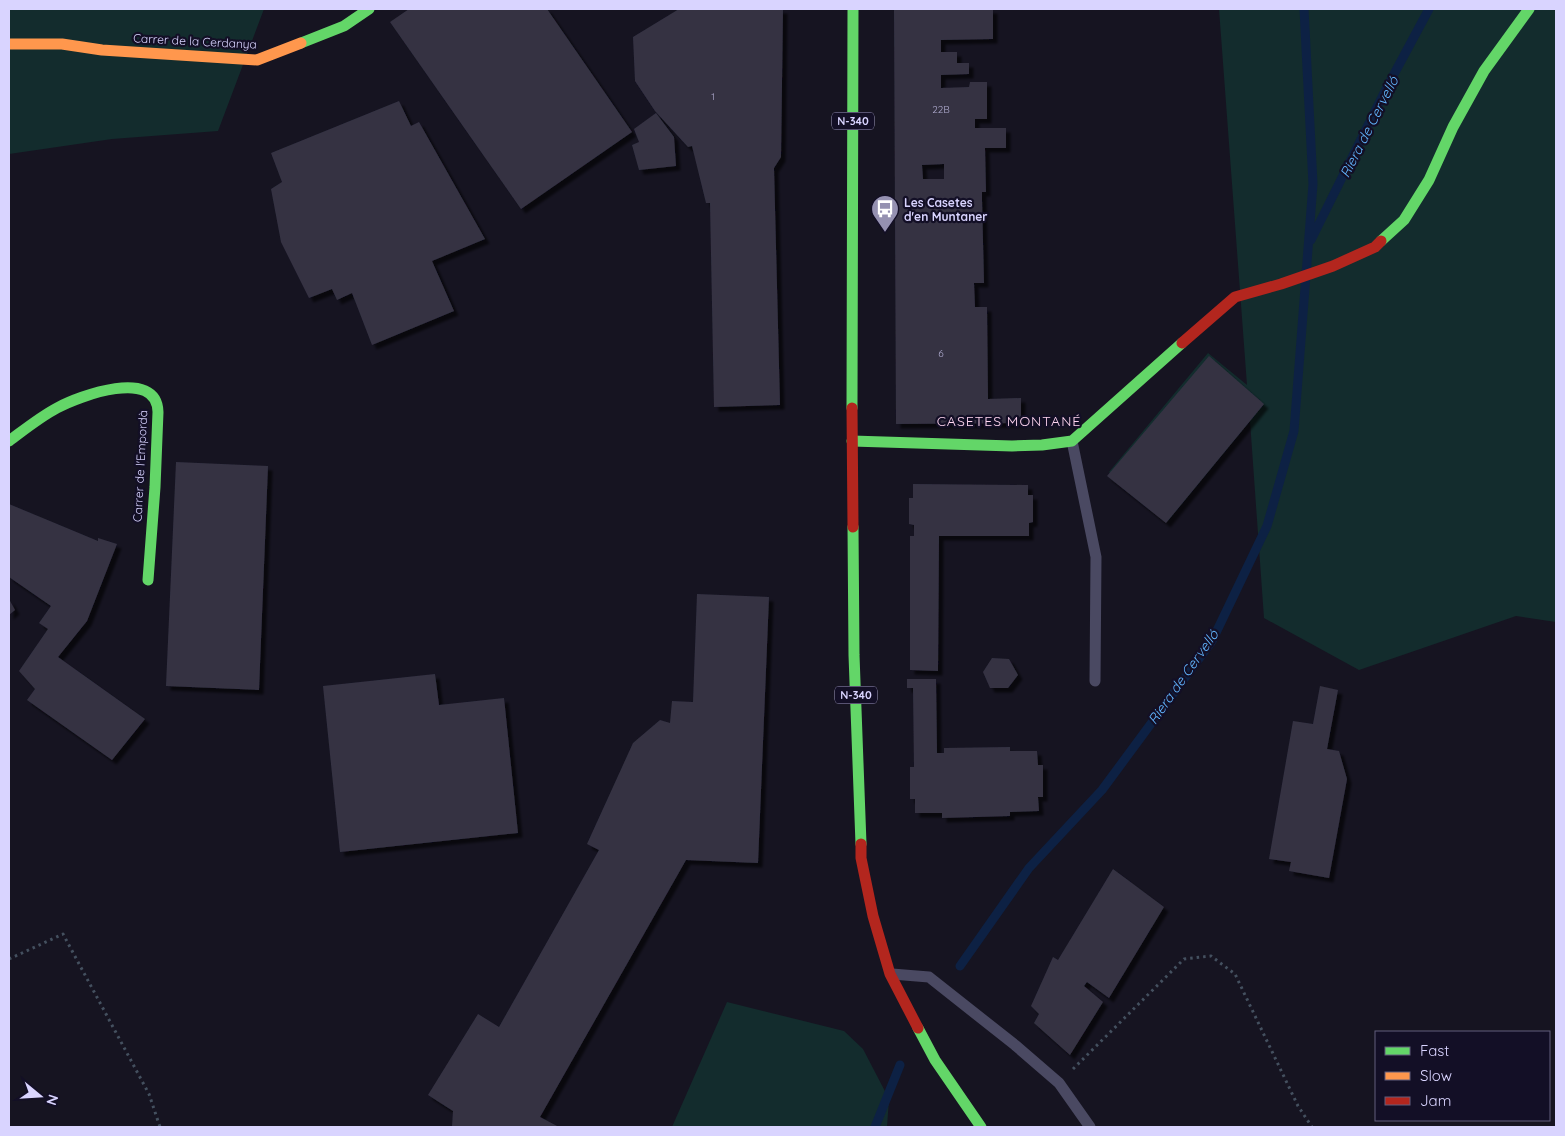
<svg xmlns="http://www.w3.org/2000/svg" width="1565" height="1136" font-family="Quicksand,sans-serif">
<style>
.green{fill:#132c2d}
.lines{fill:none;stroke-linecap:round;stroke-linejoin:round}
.stream{stroke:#0d2144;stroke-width:9}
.building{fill:#343243;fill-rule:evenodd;filter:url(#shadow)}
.path{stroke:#44505f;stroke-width:3;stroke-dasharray:2.5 4;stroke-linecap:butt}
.lane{stroke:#4a4962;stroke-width:11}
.fast{stroke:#63d668;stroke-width:11}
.slow{stroke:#ff974d;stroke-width:11}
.jam{stroke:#b3261e;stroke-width:11}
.labels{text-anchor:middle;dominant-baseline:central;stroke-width:4.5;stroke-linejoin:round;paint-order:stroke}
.number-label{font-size:10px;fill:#b0acd0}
.shield{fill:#130f26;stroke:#9e99be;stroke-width:1}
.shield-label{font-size:11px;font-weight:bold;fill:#d9d4ff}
.street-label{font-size:12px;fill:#d9d4ff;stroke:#130f26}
.poi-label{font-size:12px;font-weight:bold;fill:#d9d4ff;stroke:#130f26;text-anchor:start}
.water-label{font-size:14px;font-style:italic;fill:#62b6ff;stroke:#130f26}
.neighbourhood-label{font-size:14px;letter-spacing:1px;fill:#ffd6f0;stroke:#130f26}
</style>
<defs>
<filter id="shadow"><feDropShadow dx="4.5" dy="4.5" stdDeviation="1" flood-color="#0009"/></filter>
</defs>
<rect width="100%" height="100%" fill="#161421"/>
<path class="green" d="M9,9H264L218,131L112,139L9,154Z
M1219,9H1552L1556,11V622L1516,616L1359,670L1264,618L1250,421L1168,521L1109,472L1208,353L1247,385Z
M727,1002L844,1031L863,1049L889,1099L887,1127H672Z"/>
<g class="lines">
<path class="stream" d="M1311,240L1386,89L1429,9
M960,966L1029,868L1102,790L1212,641L1267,526L1294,431L1313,184L1304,9
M875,1127L900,1065"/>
</g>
<path class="building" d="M409,9H547L632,132L521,209L390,22Z
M679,9H783L781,157L774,168L780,405L714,407L710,203H706L692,146L688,147L655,111L635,81L633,37Z
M894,9H993V39L941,40V52H957V63H969V74L941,75V88L969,87L970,82H987V119H975V128H1006V148H985L986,192H982V199L984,283H974L975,307H987L988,399L1021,398V423L896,424ZM944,164V179H923L922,165Z
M399,101L411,126L419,122L485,239L432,261L454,311L372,345L352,293L337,300L332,289L309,298L281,242L271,189L282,182L271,153Z
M656,113L674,137L676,166L639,170L632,145L639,142L634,129Z
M1209,356L1264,404L1166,523L1107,476Z
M176,462L268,466L259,690L166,686Z
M913,484L1028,485V495H1033V522L1029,523V536H939L938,671L910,670V536H914V525L909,524V498H913Z
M9,504L98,541V538L117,544L87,621L58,657L145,719L112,760L27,700L35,689L19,671L48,629L39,623L51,606L9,577Z
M697,594L769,597L758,863L686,860L540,1117L559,1127H452L453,1111L428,1095L478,1014L499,1027L599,850L587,844L633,743L660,720L670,723L672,701L693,702Z
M9,599L15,610L9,615Z
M992,658L1009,659L1018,675L1008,688H990L983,672Z
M435,674L439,705L504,698L518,833L340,852L323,686Z
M907,679H936L937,753H944V748L1010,747V751H1037L1038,765H1043V797H1038L1039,811L1010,812V816L942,818V813H915V799H910V767H914L913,688H907Z
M1320,686L1338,690L1327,749L1339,751L1347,779L1329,878L1289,871L1291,862L1269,859L1293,721L1313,724Z
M1113,869L1164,907L1109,998L1087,982L1084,986L1103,1002L1070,1055L1034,1023L1039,1014L1031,1006L1053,957L1058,960Z"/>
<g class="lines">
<path class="path" d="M9,959L63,934L149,1094L160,1127
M1073,1069L1184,959L1211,956L1235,974L1298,1106L1312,1127"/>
<path class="lane" d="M1072,441L1096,557L1095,681
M892,974L929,977L1015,1045L1059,1083L1090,1127"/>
<path class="fast" d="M301,43L344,26L369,9
M1381,241L1404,220L1429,180L1453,127L1484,71L1529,9
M852,408L853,9
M9,441C24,430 40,417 57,408C79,396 157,367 158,412L155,487L148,580
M852,441L1012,446L1042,445L1072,441L1182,343
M853,527L854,655L861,844
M918,1028L935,1060L981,1127"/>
<path class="slow" d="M9,44H62L102,50L257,60L301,43"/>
<path class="jam" d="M1182,343L1235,297L1281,284L1333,266L1375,247L1381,241
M852,408L853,527
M861,844V858L873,916L890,974L918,1028"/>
</g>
<defs>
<symbol id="bus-pin" viewBox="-11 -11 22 30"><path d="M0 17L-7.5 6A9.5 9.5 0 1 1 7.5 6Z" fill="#9591b1" stroke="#130f26"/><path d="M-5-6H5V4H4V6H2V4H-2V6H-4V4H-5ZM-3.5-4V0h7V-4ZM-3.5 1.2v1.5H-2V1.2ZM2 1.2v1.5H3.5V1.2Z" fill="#fff"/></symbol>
</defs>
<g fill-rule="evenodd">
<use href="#bus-pin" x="869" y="193" width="32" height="43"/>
</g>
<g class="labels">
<g class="number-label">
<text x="713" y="96">1</text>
<text x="941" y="109">22B</text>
<text x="941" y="353">6</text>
</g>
<g class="shield">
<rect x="832" y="112.5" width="42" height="17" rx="4"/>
<rect x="835" y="686.5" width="42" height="17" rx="4"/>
</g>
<g class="shield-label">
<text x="853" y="121">N-340</text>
<text x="856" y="695">N-340</text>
</g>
<g class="street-label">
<text transform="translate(195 41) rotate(3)">Carrer de la Cerdanya</text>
<text transform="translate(140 466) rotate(-87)">Carrer de l'Empordà</text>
</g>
<g class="poi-label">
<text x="904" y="202">Les Casetes<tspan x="904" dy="14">d'en Muntaner</tspan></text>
</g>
<g class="water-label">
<text transform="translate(1369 127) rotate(-63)">Riera de Cervelló</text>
<text transform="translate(1183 677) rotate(-55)">Riera de Cervelló</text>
</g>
<g class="neighbourhood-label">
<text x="1009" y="421">CASETES MONTANÉ</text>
</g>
</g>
<rect width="1565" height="1136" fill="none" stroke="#d9d4ff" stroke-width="20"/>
<rect x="1375" y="1031" width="175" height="90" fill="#130f26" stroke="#625e7d"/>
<rect x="1385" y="1047" width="25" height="8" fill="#63d668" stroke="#625e7d"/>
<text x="1420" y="1056" font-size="15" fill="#d9d4ff">Fast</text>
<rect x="1385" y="1072" width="25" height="8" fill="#ff974d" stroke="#625e7d"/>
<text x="1420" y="1081" font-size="15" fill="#d9d4ff">Slow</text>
<rect x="1385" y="1097" width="25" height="8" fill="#b3261e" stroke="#625e7d"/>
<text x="1420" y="1106" font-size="15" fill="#d9d4ff">Jam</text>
<g transform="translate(40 1096) rotate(108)" stroke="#130f26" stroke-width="4" paint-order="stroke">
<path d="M0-4L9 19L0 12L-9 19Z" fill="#d9d4ff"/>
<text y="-8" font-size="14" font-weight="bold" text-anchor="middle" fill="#d9d4ff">N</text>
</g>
</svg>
